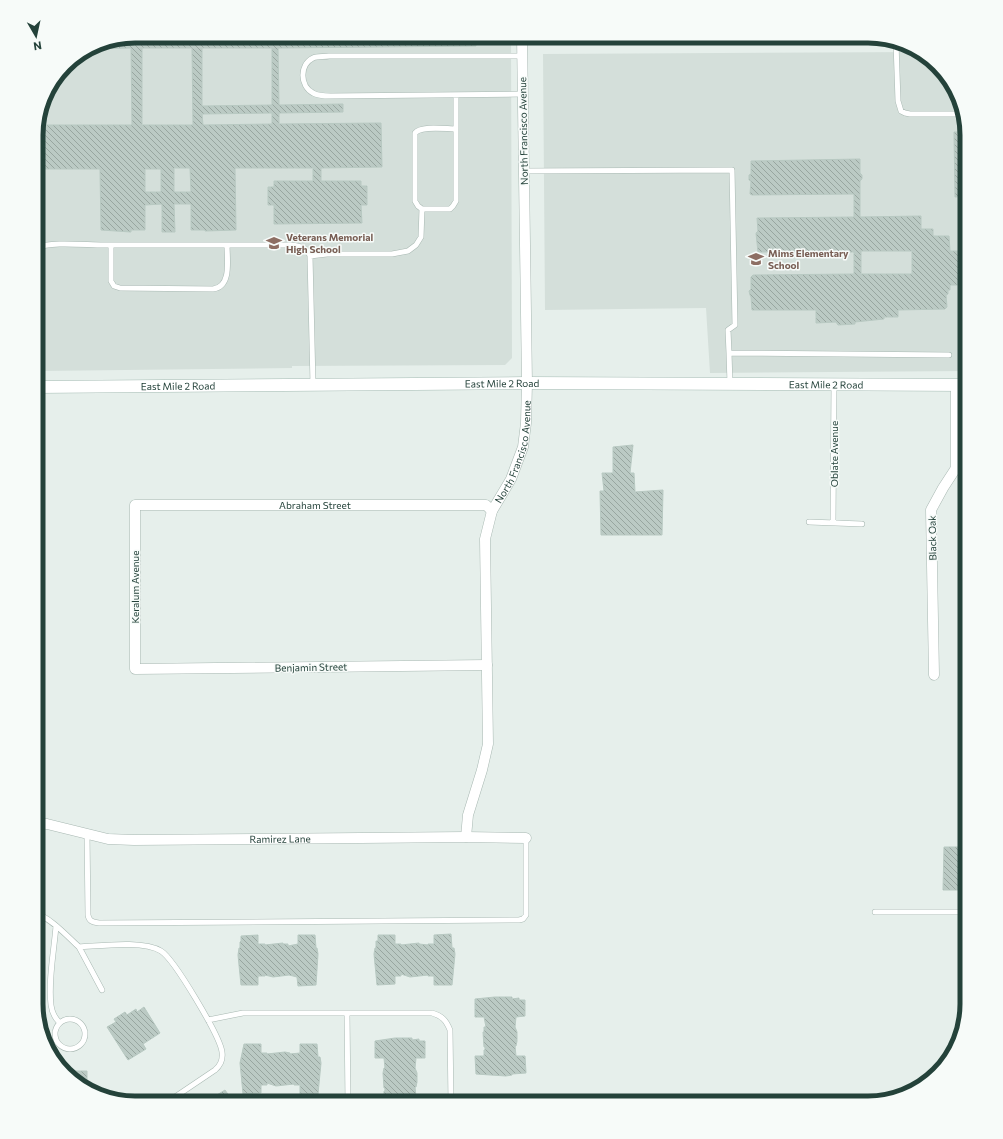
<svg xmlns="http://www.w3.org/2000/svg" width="1003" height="1139" font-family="Commissioner,sans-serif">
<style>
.built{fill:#d4dfda}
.building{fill:url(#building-back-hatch);stroke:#b8c9c2;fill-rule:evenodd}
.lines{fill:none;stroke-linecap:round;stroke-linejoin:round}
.lane-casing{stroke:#a8b8b2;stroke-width:6}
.street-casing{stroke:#a8b8b2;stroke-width:11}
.secondary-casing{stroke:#a4bbb3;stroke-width:13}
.lane{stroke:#fff;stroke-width:5}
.street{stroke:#fff;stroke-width:10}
.secondary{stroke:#fff;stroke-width:12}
.labels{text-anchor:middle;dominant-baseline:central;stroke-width:3;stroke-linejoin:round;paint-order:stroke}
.street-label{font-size:10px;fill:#24423a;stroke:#f7fbf9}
.education-label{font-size:10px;font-weight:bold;fill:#785e54;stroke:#f7fbf9;text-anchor:start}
.rim{fill:none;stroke:#24423a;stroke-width:5}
</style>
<defs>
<pattern id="building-back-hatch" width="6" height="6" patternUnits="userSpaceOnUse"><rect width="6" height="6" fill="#bbcac4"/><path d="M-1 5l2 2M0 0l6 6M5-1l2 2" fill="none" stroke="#98a6a0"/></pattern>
</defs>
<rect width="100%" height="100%" fill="#e6efeb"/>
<path class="built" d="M135,36H511L512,358L505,365L292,366V368L38,371L36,365V128L46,91L69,61L97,43Z
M921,52L947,75L962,103L967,134V371L710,373L706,308L545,310L543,54Z"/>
<path class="building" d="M135,36H247H206V41L271,40V36H278V38H368V36H376V37L476,36V46L278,48L279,105L343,104V112L279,113V124L381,123L382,167L321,168V181H361V186H367V205H361L362,223L274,224V205H268V187H274V181H313V168H235L236,230L205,231V230H191V204H174L175,232H162V204L145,205V230H131V232L101,230L100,169H36V128L37,125H132L131,48L88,49L97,43L114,40H127V37ZM142,48H192L193,125H142ZM202,48H272V105L202,106ZM272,113V124L203,125L202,114ZM174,168H190L191,192H174ZM145,169H161V192H145Z
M954,132H967V196L955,197Z
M860,159V173L862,175V179L860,181V217L921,216V229H933V236H949L950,251H967V264L963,263V285H950V290H948V294L946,295L947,307L945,309L898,310V317H884V319L855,322V324L838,325L836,322L816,323V310H752L751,297L750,295L749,291L751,289V277L753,275L854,274V252H758L756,233L758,231L757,218L854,217V194L752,195L750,194L751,181L749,180V175L751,174V161ZM861,251H912V274H861Z
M633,445L630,473H634L635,492L663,490L662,535H601L600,491H604L602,473H613V447Z
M944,847H967V890H943Z
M451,934L452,948H454L455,954L452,985H434V976H428V975L410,977L401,974V976H395V984L377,985L374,954L375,948H376V941H378V935H395V944H401V945L419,943V944L428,945V944H434V935Z
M258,935V944H265V945L283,943V944H288V946L298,944V935H315L316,948H317L318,954L316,985L298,986L297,977L289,975L273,977L265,975V976H258V985H241L238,955L239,948H240V942L241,941V936Z
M495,997H512V999L519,998V1000H525V1016L516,1017L515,1027L517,1032V1041L516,1046H515L516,1056H525L526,1073L512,1074V1075L506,1076L476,1074L475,1056H484V1050H485V1047H484L483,1032H484V1027H486L484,1017H475V999Z
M144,1007L160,1033L143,1044L146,1049L128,1060L107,1027L116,1022L114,1019L125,1012L127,1015L136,1009L137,1012Z
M395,1038H412V1040L419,1039V1041H425V1058H416L415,1068L417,1073V1082L416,1087H415L416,1097H425V1103H375V1097H384V1091H385V1088H384L383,1073L384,1068H385L384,1058H375V1041Z
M244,1044H261V1053H267V1054L285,1052L290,1053V1054L300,1053V1044H317L318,1057H320L321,1063L318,1094H300V1085H294V1084L276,1086L267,1083V1085H261V1093L243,1094L240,1063Z
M65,1071H87V1089L65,1072Z
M225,1090L232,1100L228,1103H204Z"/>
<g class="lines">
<defs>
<path id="lane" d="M896,43L898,101L901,111L905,113L910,114H964
M522,56H329C324,57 317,56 313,58C299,65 300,86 313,93C318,96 326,96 331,96L523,94
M49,88H51
M456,95V201L453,206L450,209H422L418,206L415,201V133C421,125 446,129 456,129
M524,171L732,170L735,325L728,330L729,353
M111,245V281L114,286L120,288L213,289C232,287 227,259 227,245
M36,248C51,241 85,245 103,245C166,245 228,245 291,245C300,246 307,247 310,256L313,385
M310,256L327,254H392L408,251L416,245L421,237L422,209
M730,384L729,353L949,355
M809,522L862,524
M833,523L834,384
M87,834L88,915C89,921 92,922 99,923L519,920L523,919L526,915V838
M875,912H967
M36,914C49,916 69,938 79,947C100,946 143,940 161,951C174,959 220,1036 222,1052C223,1059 221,1065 215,1070L166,1103
M56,926C54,951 48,981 51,1005C52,1012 55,1018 59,1022
M79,947L102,990
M347,1013L348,1103
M55 1034a15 15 0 1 1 30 0a15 15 0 1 1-30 0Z
M208,1020L243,1013H432C442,1016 446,1020 450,1030L451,1103"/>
<g id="street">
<path d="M522,38L701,36"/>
<path id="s1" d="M487,665L135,669V505H486L492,511"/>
<path d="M934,675L931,510L943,488L956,468V385"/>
<path id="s2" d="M36,823L47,824L108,839L134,840L466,837L526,838"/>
<path id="s3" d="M466,837L468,815L482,770L488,744L485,539L492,511L511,479L523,447L526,423L527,383L522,36"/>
</g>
<g id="secondary">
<path id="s4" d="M36,387L527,383L967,385"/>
</g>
</defs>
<use href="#lane" class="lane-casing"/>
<use href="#street" class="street-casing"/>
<use href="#secondary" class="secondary-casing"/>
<use href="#lane" class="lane"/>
<use href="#street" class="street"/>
<use href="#secondary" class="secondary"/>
</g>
<defs>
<symbol id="school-bare" viewBox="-9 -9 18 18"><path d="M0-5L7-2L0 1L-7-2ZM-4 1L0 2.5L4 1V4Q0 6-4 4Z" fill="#8d6e63" stroke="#f7fbf9" stroke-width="2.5" paint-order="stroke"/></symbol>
</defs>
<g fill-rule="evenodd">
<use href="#school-bare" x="263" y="232" width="22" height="22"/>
<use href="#school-bare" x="745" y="248" width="22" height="22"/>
</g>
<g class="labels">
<g class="street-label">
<text transform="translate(523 131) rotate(-91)">North Francisco Avenue</text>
<text stroke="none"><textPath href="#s4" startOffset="466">East Mile 2 Road</textPath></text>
<text stroke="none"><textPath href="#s4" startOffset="790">East Mile 2 Road</textPath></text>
<text stroke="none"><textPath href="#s4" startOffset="142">East Mile 2 Road</textPath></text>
<text stroke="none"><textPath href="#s3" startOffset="394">North Francisco Avenue</textPath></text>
<text transform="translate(834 454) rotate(-90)">Oblate Avenue</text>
<text stroke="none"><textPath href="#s1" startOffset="696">Abraham Street</textPath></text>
<text transform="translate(932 538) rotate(-91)">Black Oak</text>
<text transform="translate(135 587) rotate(-90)">Keralum Avenue</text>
<text transform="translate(311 667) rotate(-1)">Benjamin Street</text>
<text stroke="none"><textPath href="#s2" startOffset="246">Ramirez Lane</textPath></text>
</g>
<g class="education-label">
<text x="286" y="237">Veterans Memorial<tspan x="286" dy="12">High School</tspan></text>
<text x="768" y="253">Mims Elementary<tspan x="768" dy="12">School</tspan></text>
</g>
</g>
<path d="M0 0H1003V1139H0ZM135 43H868A92 92 0 0 1 960 135V1004A92 92 0 0 1 868 1096H135A92 92 0 0 1 43 1004V135A92 92 0 0 1 135 43Z" fill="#f7fbf9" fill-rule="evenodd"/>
<path class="rim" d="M135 43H868A92 92 0 0 1 960 135V1004A92 92 0 0 1 868 1096H135A92 92 0 0 1 43 1004V135A92 92 0 0 1 135 43Z"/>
<g transform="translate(36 36) rotate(171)" stroke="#f7fbf9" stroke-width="3" paint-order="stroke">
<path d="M0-3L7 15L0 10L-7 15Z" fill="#24423a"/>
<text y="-6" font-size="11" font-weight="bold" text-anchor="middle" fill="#24423a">N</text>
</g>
</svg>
